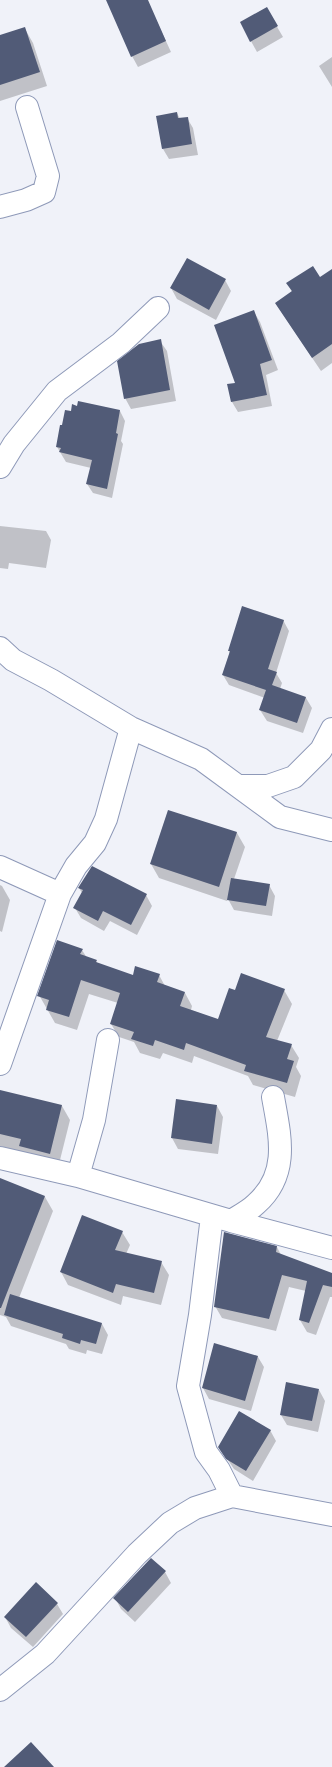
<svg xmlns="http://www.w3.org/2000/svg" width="332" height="1767" font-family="'Open Sans',sans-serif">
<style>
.shadow{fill:#0003}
.building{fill:#515b77}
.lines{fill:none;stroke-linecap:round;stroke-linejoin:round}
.street-casing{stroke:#8e99b8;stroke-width:24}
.street{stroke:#fff;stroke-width:22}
</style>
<rect width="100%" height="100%" fill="#f0f2f9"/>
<path class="shadow" d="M116,0H147L171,52L138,67L132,56Z
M266,8L283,37L257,52L241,23Z
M25,29L33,43L47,86L0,101V36Z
M332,57V87L319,66Z
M177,113L180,119L187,118L193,128L198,155L169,159L163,149Z
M332,271V363L321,371L276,304L292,292L287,283L320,278Z
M225,280L231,291L216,320L177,299L171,288Z
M254,312L260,322L278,370L266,375L272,406L238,412L232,402Z
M160,341L167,351L176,401L131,409L125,398Z
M120,411L125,421L121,441L123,444L112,498L93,493L87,484L91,468L66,462L57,447L63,426L72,412Z
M0,526L46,531L51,540L46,568L9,563L8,569L0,568Z
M283,620L289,631L276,673L282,683L280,689L306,698L312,708L303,733L267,721L260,710L265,698L229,685L223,675L230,654L229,651Z
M169,811L237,833L245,847L234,879L269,885L275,896L272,916L234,910L228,899L227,901L159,878L151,864Z
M0,885L2,886L10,900L2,932L0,931Z
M79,888L146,895L152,906L137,935L110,921L104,931L81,918L75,908L82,893Z
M82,950L87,958L96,961L98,964L134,976L159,975L165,986L185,993L192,1006L191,1010L218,1020L236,991L284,990L292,1004L277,1041L291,1045L299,1058L296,1067L301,1076L295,1097L253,1085L248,1076L194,1056L192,1063L163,1053L160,1059L140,1053L134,1042L119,1037L111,1024L118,1003L89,994L77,1030L55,1023L39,995Z
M0,1091L62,1106L70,1120L58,1168L28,1160L23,1152L0,1146Z
M217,1106L223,1117L218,1154L178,1149L172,1138Z
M0,1189L45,1197L53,1211L19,1298L102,1324L108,1335L102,1354L87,1350L86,1354L69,1349L66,1344L11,1326L6,1317L0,1315Z
M122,1232L130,1245L126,1254L161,1262L169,1275L161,1305L123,1296L121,1305L68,1285L61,1272Z
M277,1247L281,1255L332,1274V1297H330L316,1335L307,1332L300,1320L306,1291L289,1287L276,1331L222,1318L215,1306Z
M258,1357L264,1367L251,1411L209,1399L203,1388Z
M319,1390L325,1401L318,1432L287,1425L281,1415Z
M270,1430L276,1441L253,1481L234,1469L219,1447Z
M151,1559L165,1572L171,1583L135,1622L121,1609L115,1598Z
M57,1604L63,1614L33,1647L11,1628L5,1617Z"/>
<path class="building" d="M106,0H148L166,41L131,57Z
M267,7L278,26L250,42L240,22Z
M25,27L40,72L0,85V35Z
M177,112L178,118L188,117L192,144L162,149L156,116Z
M187,258L226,279L209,310L170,288Z
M313,266L320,277L332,269V344L312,358L275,303L292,291L286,283Z
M254,310L272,360L260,364L267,395L231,402L227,384L235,383L214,325Z
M161,339L170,390L124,399L117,361L139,344Z
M78,401L120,410L116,433L118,434L107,489L86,484L92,460L59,452L61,448L56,447L60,425H62L65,410L71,411L72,404L77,406Z
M242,606L284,620L268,669L277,672L272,685L306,697L297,723L259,710L266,690L222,675L230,651H228Z
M168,810L237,832L219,887L150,864Z
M92,866L147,894L131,925L103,911L98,921L73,908L83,890L78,888Z
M231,878L270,884L266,906L227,900Z
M57,940L83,949L80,954L97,960L96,962L133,975L135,966L160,974L157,982L185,992L180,1006L218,1019L229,988L235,990L241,973L285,989L266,1037L292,1044L287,1059L294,1061L287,1083L244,1071L246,1065L186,1043L184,1050L155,1040L153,1046L131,1039L134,1032L110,1024L120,993L81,980L69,1017L46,1010L49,1000L37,996Z
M0,1090L62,1105L50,1154L19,1146L21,1139L0,1134Z
M176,1099L217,1105L212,1144L171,1138Z
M0,1178L45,1196L1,1308H0Z
M82,1215L123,1231L115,1250L162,1261L154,1293L116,1284L113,1293L60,1272Z
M224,1232L277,1246L276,1252L332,1273V1287L323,1285L309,1323L299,1320L307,1281L282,1275L269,1319L214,1307Z
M10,1294L102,1323L96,1344L81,1340L80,1344L62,1338L63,1334L4,1315Z
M214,1343L258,1356L245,1401L202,1388Z
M286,1382L319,1389L312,1421L280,1415Z
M239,1411L271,1430L246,1471L226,1459L218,1447Z
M151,1558L166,1571L128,1612L113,1598Z
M36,1582L58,1603L26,1637L4,1617Z
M31,1742L54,1767H4Z"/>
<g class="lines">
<defs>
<path id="street" d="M0,207L26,200L44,192L48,176L27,107
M0,467L14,444L57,391L121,343L158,308
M0,648L13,660L51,680L131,728L201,759L280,817L332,830
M238,786H268L294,777L321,750L332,729
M0,867L60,894
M0,1064L60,894L76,866L95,843L106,819L131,728
M0,1158L78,1176L231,1221L332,1248
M78,1176L94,1120L108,1040
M212,1216L200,1315L188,1386L206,1452L219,1470L232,1496
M231,1221C239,1216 249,1211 256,1204C290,1174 280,1136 273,1097
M0,1690L45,1654L137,1554L170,1523L195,1508L232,1496L332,1515"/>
</defs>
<use href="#street" class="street-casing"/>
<use href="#street" class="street"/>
</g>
</svg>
